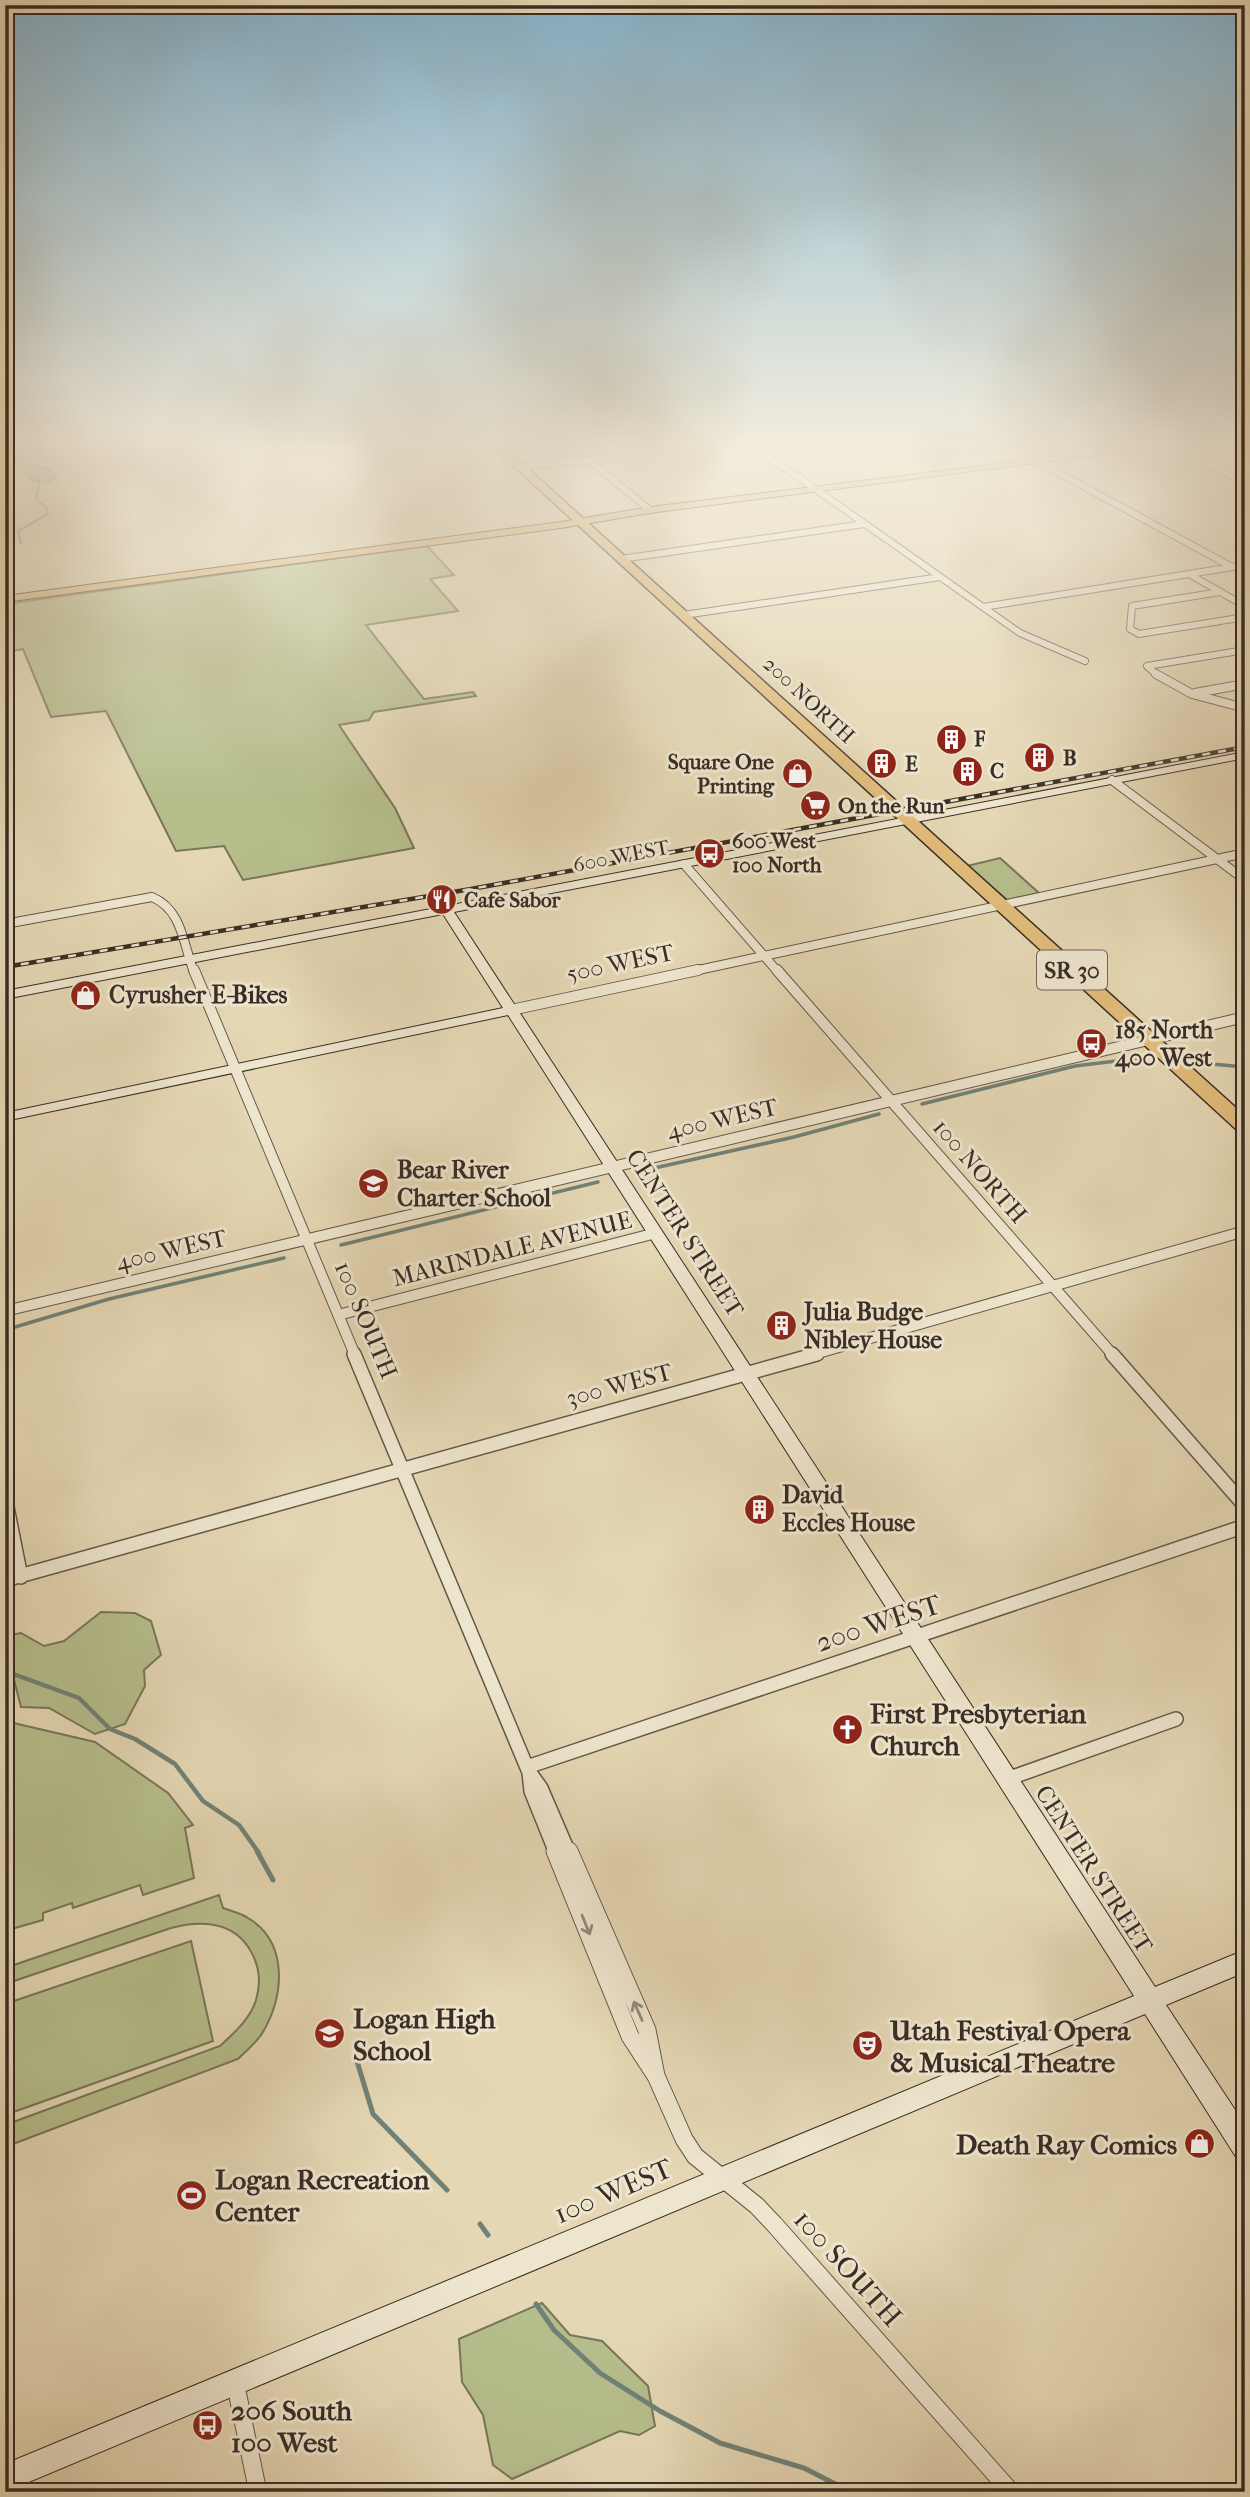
<svg xmlns="http://www.w3.org/2000/svg" width="1250" height="2497" font-family="'IM FELL French Canon',serif">
<style>
.green{fill:#b6be8c;stroke:#777659;stroke-width:2}
.water{fill:#96baad;stroke:#708277;stroke-width:2}
.lines{fill:none;stroke-linecap:round;stroke-linejoin:round}
.stream-far3{stroke:#708277;stroke-width:2}
.stream-far2{stroke:#708277;stroke-width:3.5}
.stream-far1{stroke:#708277;stroke-width:4.5}
.stream{stroke:#708277;stroke-width:5}
.street-far4-casing{stroke:#63584a;stroke-width:8}
.street-far3-casing{stroke:#63584a;stroke-width:10}
.street-far2-casing{stroke:#63584a;stroke-width:12}
.street-far1-casing{stroke:#63584a;stroke-width:16}
.street-casing{stroke:#63584a;stroke-width:19}
.secondary-casing{stroke:#382d26;stroke-width:2}
.primary-casing{stroke:#382d26;stroke-width:2}
.highway-casing{stroke:#382d26;stroke-width:3}
.street-far4{stroke:#eee5ce;stroke-width:6}
.street-far3{stroke:#eee5ce;stroke-width:8}
.street-far2{stroke:#eee5ce;stroke-width:10}
.street-far1{stroke:#eee5ce;stroke-width:13}
.street{stroke:#eee5ce;stroke-width:17}
.secondary{fill:#eee5ce;fill-rule:evenodd}
.primary{fill:#e2bc7a;fill-rule:evenodd}
.highway{fill:#e2bc7a;fill-rule:evenodd}
.rail-casing{stroke:#382d26;stroke-width:4.5}
.rail{stroke:#eee5ce;stroke-width:2.5;stroke-dasharray:8;stroke-linecap:butt}
.oneway{stroke:#93897a}
.labels{text-anchor:middle;dominant-baseline:central;stroke-width:6;stroke-linejoin:round;paint-order:stroke}
.far-street-label{font-size:21px;fill:#382d26;stroke:#eee5ce}
.far-poi-label{font-size:21px;font-weight:bold;fill:#382d26;stroke:#eee5ce;text-anchor:start}
.shield{fill:#eee5ce;stroke:#6f6458;stroke-width:2}
.shield-label{font-size:23px;font-weight:bold;fill:#382d26}
.street-label{font-size:24px;fill:#382d26;stroke:#eee5ce}
.poi-label{font-size:24px;font-weight:bold;fill:#382d26;stroke:#eee5ce;text-anchor:start}
.near-street-label{font-size:28px;fill:#382d26;stroke:#eee5ce}
.near-poi-label{font-size:28px;font-weight:bold;fill:#382d26;stroke:#eee5ce;text-anchor:start}
</style>
<rect width="100%" height="100%" fill="#e5d7b4"/>
<filter id="stains"><feTurbulence type="fractalNoise" baseFrequency=".00286" numOctaves="4"/><feColorMatrix values="0 0 0 0 .2 0 0 0 0 .09 0 0 0 0 .02 0 0 0 .5 -.17"/></filter>
<radialGradient id="worn" r=".72"><stop offset=".6" stop-color="#630" stop-opacity="0"/><stop offset="1" stop-color="#630" stop-opacity=".3"/></radialGradient>
<path class="green" d="M427,546L454,575L430,579L458,611L366,625L424,699L473,692L476,696L374,712L369,720L339,725L395,808L414,848L243,880L224,846L176,851L106,711L51,717L23,649L5,652V604Z
M1000,858L1039,893L1007,900L967,866Z
M101,1612L135,1613L151,1621L161,1655L144,1670L145,1686L125,1724L95,1734L49,1708L21,1707L10,1664L5,1662V1636L21,1633L44,1646L64,1641Z
M5,1721L95,1742L168,1793L193,1825L185,1828L194,1878L143,1895L140,1885L73,1908L72,1903L43,1913V1920L5,1931Z
M219,1895L223,1908C231,1911 241,1913 248,1918C290,1943 284,2000 261,2035C255,2044 245,2052 238,2059L5,2147V2125L220,2046C233,2034 251,2018 256,2000C266,1967 248,1931 214,1925C199,1922 186,1924 171,1928L5,1984V1968Z
M191,1941L213,2041L5,2115V2004Z
M542,2303L570,2335L602,2341L648,2386L655,2426L639,2435L620,2431L512,2479L493,2465L483,2415L462,2382L459,2339Z"/>
<path class="water" d="M19,447H45L30,458L31,464L48,469L56,477L51,482L33,481L16,462L13,456L24,450Z"/>
<g class="lines">
<path class="stream-far3" d="M21,544L18,531L48,514L46,507L36,499L40,479"/>
<path class="stream-far2" d="M1201,1063L1245,1067
M922,1104L1075,1066L1141,1058
M641,1171L794,1137L879,1114
M341,1245L598,1182
M5,1330L109,1299L284,1258"/>
<path class="stream-far1" d="M5,1671L79,1698L110,1729L135,1739L175,1764L203,1801L239,1825L259,1853"/>
<path class="stream" d="M257,1851L273,1880
M356,2058L373,2114L447,2190
M480,2224L488,2235
M536,2304L554,2330L600,2373L660,2411L720,2443L804,2468L851,2492"/>
<defs>
<path id="street-far4" d="M749,447L787,469L1020,633L1085,661
M1175,447L1245,482
M1037,461L1232,567
M519,467L589,460L650,510
M5,494L10,493
M621,559L864,524
M1189,574L1245,606
M1220,592L1132,606L1130,629L1139,634L1245,617
M983,607L1245,565
M684,615L940,577
M1147,666L1158,676
M1147,666L1245,650"/>
<path id="street-far3" d="M1156,674L1192,694L1245,708
M1195,693L1245,684
M1112,780L1245,880
M684,864L778,972
M5,924L152,897C183,910 183,945 194,972
M689,972L1245,853"/>
<path id="street-far2" d="M194,970L355,1355
M777,970L1113,1355
M511,1010L698,970
M5,1311L1245,1017
M338,1315L656,1233
M811,1355L1245,1231"/>
<path id="street-far1" d="M354,1354L528,1770L541,1788L569,1853
M1112,1354L1245,1506
M5,1497L21,1577
M5,1580L817,1354
M527,1767L1245,1526
M529,1773L531,1791L556,1853
M1007,1779L1176,1719"/>
<path id="street" d="M555,1851L630,2036L656,2076L684,2139L695,2156L757,2206L774,2224L1011,2492
M569,1851L647,2030L656,2076
M235,2382L258,2492"/>
<path id="secondary" d="M1245,752V758L454,912L1155,1987L1245,1950V1972L1166,2005L1245,2125V2160L1236,2157L1145,2014L5,2492V2464L1134,1996L508,1015L5,1121V1113L503,1008L443,914L5,999V991Z"/>
<path id="primary" d="M1135,447H1159L650,513L561,528L5,602V596L561,522L650,507Z"/>
<path id="highway" d="M493,447H504L1245,1116V1133L1238,1131Z"/>
</defs>
<use href="#street-far4" class="street-far4-casing"/>
<use href="#street-far3" class="street-far3-casing"/>
<use href="#street-far2" class="street-far2-casing"/>
<use href="#street-far1" class="street-far1-casing"/>
<use href="#street" class="street-casing"/>
<use href="#secondary" class="secondary-casing"/>
<use href="#primary" class="primary-casing"/>
<use href="#highway" class="highway-casing"/>
<use href="#street-far4" class="street-far4"/>
<use href="#street-far3" class="street-far3"/>
<use href="#street-far2" class="street-far2"/>
<use href="#street-far1" class="street-far1"/>
<use href="#street" class="street"/>
<use href="#secondary" class="secondary"/>
<use href="#primary" class="primary"/>
<use href="#highway" class="highway"/>
<defs>
<path id="rail" d="M5,967L471,889L1245,747"/>
</defs>
<use href="#rail" class="rail-casing"/>
<use href="#rail" class="rail"/>
</g>
<defs><path id="oneway-shaft" d="M-6 0H5M1.5-3L5.5 0L1.5 3" fill="none" stroke-width="1.6" stroke-linecap="round" stroke-linejoin="round" transform="scale(1.75)"/></defs>
<g class="oneway">
<use href="#oneway-shaft" transform="translate(586 1925) rotate(68)"/>
<use href="#oneway-shaft" transform="translate(638 2011) rotate(-114)"/>
</g>
<linearGradient id="sky" x2="0" y2="1"><stop stop-color="#87b6d0"/><stop offset="0.56" stop-color="#f3eddd"/><stop offset="1" stop-color="#f3eddd" stop-opacity="0"/></linearGradient>
<rect width="1250" height="797" fill="url(#sky)"/>
<defs>
<symbol id="building-disc" viewBox="-11 -11 22 22"><circle r="9.5" fill="#8f2418" stroke="#eee5ce"/><path d="M-4-6H4V6H1V3H-1V6H-4ZM-2.5-4.3h1.7v1.8h-1.7ZM.8-4.3h1.7v1.8H.8ZM-2.5-1h1.7V.8h-1.7ZM.8-1h1.7V.8H.8Z" fill="#fff"/></symbol>
<symbol id="shop-disc" viewBox="-11 -11 22 22"><circle r="9.5" fill="#8f2418" stroke="#eee5ce"/><path d="M-5-2.5h2.3a2.7 3.5 0 0 1 5.4 0H5L5.5 6h-11ZM-1.5-2.5h3a1.5 2.3 0 0 0-3 0Z" fill="#fff"/></symbol>
<symbol id="supermarket-disc" viewBox="-11 -11 22 22"><circle r="9.5" fill="#8f2418" stroke="#eee5ce"/><path d="M-6-5.5h2.5l.6 2H6L4.5 2H-2.5L-4.4-4H-6ZM-1.5 3.2a1.3 1.3 0 1 0 .1 0ZM3 3.2a1.3 1.3 0 1 0 .1 0Z" fill="#fff"/></symbol>
<symbol id="bus-disc" viewBox="-11 -11 22 22"><circle r="9.5" fill="#8f2418" stroke="#eee5ce"/><path d="M-5-6H5V4H4V6H2V4H-2V6H-4V4H-5ZM-3.5-4V0h7V-4ZM-3.5 1.2v1.5H-2V1.2ZM2 1.2v1.5H3.5V1.2Z" fill="#fff"/></symbol>
<symbol id="restaurant-disc" viewBox="-11 -11 22 22"><circle r="9.5" fill="#8f2418" stroke="#eee5ce"/><path d="M-5-6h1v4h1v-4h1v4h1v-4h1v5L-1.5 .5V6h-2V.5L-5-1ZM5-6V6H3V1.5H1.5Q1.5-4 5-6Z" fill="#fff"/></symbol>
<symbol id="school-disc" viewBox="-11 -11 22 22"><circle r="9.5" fill="#8f2418" stroke="#eee5ce"/><path d="M0-5L7-2L0 1L-7-2ZM-4 1L0 2.5L4 1V4Q0 6-4 4Z" fill="#fff"/></symbol>
<symbol id="church-disc" viewBox="-11 -11 22 22"><circle r="9.5" fill="#8f2418" stroke="#eee5ce"/><path d="M-1.2-6h2.4v3.5h3.3v2.4h-3.3V6h-2.4V-.1h-3.3v-2.4h3.3Z" fill="#fff"/></symbol>
<symbol id="theatre-disc" viewBox="-11 -11 22 22"><circle r="9.5" fill="#8f2418" stroke="#eee5ce"/><path d="M-5-5.5Q0-4 5-5.5V0Q5 5 0 6Q-5 5-5 0ZM-3.3-2.5H-1v1.5H-3.3ZM1-2.5H3.3v1.5H1ZM-2.8 1Q0 5.5 2.8 1Z" fill="#fff"/></symbol>
<symbol id="stadium-disc" viewBox="-11 -11 22 22"><circle r="9.5" fill="#8f2418" stroke="#eee5ce"/><path d="M0-5a6.5 5 0 1 0 0 10a6.5 5 0 1 0 0-10ZM-3.5-1.8h7v3.6h-7Z" fill="#fff"/></symbol>
</defs>
<g fill-rule="evenodd">
<use href="#building-disc" x="934" y="722" width="35" height="35"/>
<use href="#building-disc" x="1022" y="740" width="35" height="35"/>
<use href="#building-disc" x="864" y="746" width="35" height="35"/>
<use href="#building-disc" x="950" y="754" width="35" height="35"/>
<use href="#shop-disc" x="780" y="756" width="35" height="35"/>
<use href="#supermarket-disc" x="798" y="788" width="35" height="35"/>
<use href="#bus-disc" x="692" y="836" width="35" height="35"/>
<use href="#restaurant-disc" x="424" y="882" width="35" height="35"/>
<use href="#shop-disc" x="68" y="978" width="35" height="35"/>
<use href="#bus-disc" x="1074" y="1026" width="35" height="35"/>
<use href="#school-disc" x="356" y="1166" width="35" height="35"/>
<use href="#building-disc" x="764" y="1308" width="35" height="35"/>
<use href="#building-disc" x="742" y="1492" width="35" height="35"/>
<use href="#church-disc" x="830" y="1712" width="35" height="35"/>
<use href="#school-disc" x="312" y="2016" width="35" height="35"/>
<use href="#theatre-disc" x="850" y="2028" width="35" height="35"/>
<use href="#shop-disc" x="1182" y="2126" width="35" height="35"/>
<use href="#stadium-disc" x="174" y="2178" width="35" height="35"/>
<use href="#bus-disc" x="190" y="2408" width="35" height="35"/>
</g>
<g class="labels">
<g class="far-street-label">
<text transform="translate(809 700) rotate(43)">200 NORTH</text>
<text transform="translate(621 856) rotate(-11)">600 WEST</text>
</g>
<g class="far-poi-label">
<text x="974" y="739">F</text>
<text x="1063" y="758">B</text>
<text x="774" y="762" text-anchor="end">Square One<tspan x="774" dy="24">Printing</tspan></text>
<text x="905" y="764">E</text>
<text x="990" y="771">C</text>
<text x="838" y="806">On the Run</text>
<text x="732" y="841">600 West<tspan x="732" dy="24">100 North</tspan></text>
<text x="464" y="900">Cafe Sabor</text>
</g>
<rect class="shield" x="1037" y="950.5" width="70" height="39" rx="5"/>
<g class="shield-label">
<text x="1072" y="970">SR 30</text>
</g>
<g class="street-label">
<text transform="translate(620 963) rotate(-12)">500 WEST</text>
<text transform="translate(722 1119) rotate(-13)">400 WEST</text>
<text transform="translate(980 1171) rotate(49)">100 NORTH</text>
<text transform="translate(685 1233) rotate(57)">CENTER STREET</text>
<text transform="translate(512 1249) rotate(-14)">MARINDALE AVENUE</text>
<text transform="translate(171 1250) rotate(-13)">400 WEST</text>
<text transform="translate(366 1320) rotate(67)">100 SOUTH</text>
<text transform="translate(619 1385) rotate(-15)">300 WEST</text>
<text transform="translate(1094 1869) rotate(57)">CENTER STREET</text>
</g>
<g class="poi-label">
<text x="109" y="995">Cyrusher E-Bikes</text>
<text x="1115" y="1030">185 North<tspan x="1115" dy="28">400 West</tspan></text>
<text x="397" y="1170">Bear River<tspan x="397" dy="28">Charter School</tspan></text>
<text x="804" y="1312">Julia Budge<tspan x="804" dy="28">Nibley House</tspan></text>
<text x="782" y="1495">David<tspan x="782" dy="28">Eccles House</tspan></text>
</g>
<g class="near-street-label">
<text transform="translate(878 1623) rotate(-18)">200 WEST</text>
<text transform="translate(613 2191) rotate(-23)">100 WEST</text>
<text transform="translate(848 2268) rotate(48)">100 SOUTH</text>
</g>
<g class="near-poi-label">
<text x="870" y="1713">First Presbyterian<tspan x="870" dy="32">Church</tspan></text>
<text x="353" y="2018">Logan High<tspan x="353" dy="32">School</tspan></text>
<text x="890" y="2030">Utah Festival Opera<tspan x="890" dy="32">&amp; Musical Theatre</tspan></text>
<text x="1177" y="2144" text-anchor="end">Death Ray Comics</text>
<text x="215" y="2179">Logan Recreation<tspan x="215" dy="32">Center</tspan></text>
<text x="231" y="2410">206 South<tspan x="231" dy="32">100 West</tspan></text>
</g>
</g>
<rect width="1250" height="2497" fill="none" stroke="#e5d7b4" stroke-width="28"/>
<rect x="7" y="7" width="1236" height="2483" fill="none" stroke="#382d26" stroke-width="3.5"/>
<rect x="14" y="14" width="1222" height="2469" fill="none" stroke="#382d26" stroke-width="2"/>
<rect width="100%" height="100%" filter="url(#stains)"/>
<rect width="100%" height="100%" fill="url(#worn)"/>
</svg>
